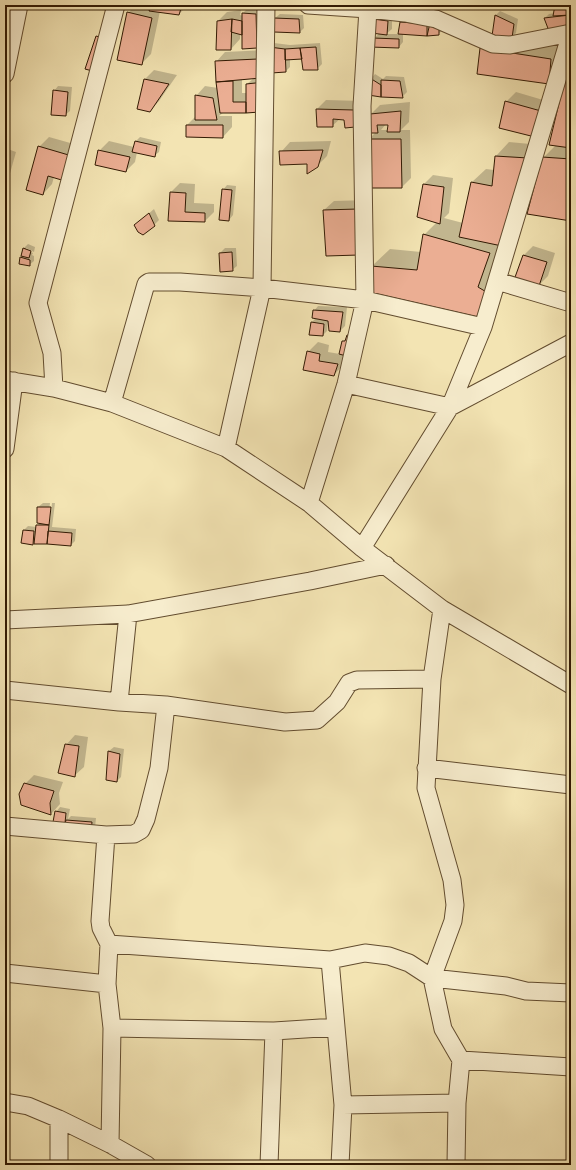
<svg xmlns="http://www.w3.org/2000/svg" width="576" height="1170" font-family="'Libre Bodoni',serif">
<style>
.shadow{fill:#0003;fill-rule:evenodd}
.building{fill:#ebae93;stroke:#321a03}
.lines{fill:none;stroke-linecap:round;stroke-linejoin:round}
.minor-casing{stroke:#624c2f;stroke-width:19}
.minor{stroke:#f7edce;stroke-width:17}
</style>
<rect width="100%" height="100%" fill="#f3e4b3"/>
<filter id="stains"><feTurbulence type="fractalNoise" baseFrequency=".005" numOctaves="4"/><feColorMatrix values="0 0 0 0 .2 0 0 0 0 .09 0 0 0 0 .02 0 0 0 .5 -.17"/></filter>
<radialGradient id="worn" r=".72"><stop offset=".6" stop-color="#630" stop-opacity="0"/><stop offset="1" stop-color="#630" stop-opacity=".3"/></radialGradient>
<path class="shadow" d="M136,5H144L152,7V5H188L179,14L160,11L151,54L141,64L128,13Z
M251,5H265L266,38L256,47L243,35L240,34V39L231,49L218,21L227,12L241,10L240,15L243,16V13Z
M477,5H533L529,8L502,6Z
M556,5H571V32L545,18L549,14L555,13Z
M500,11L518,19L516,33L512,37L564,46L548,83L481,48L493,36L496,15Z
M280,14L303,15L304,28L300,32L275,18Z
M379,15L392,16V29L386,34H399L401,22L405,17L443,30L438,34L403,33V42L399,47L374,38L380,33L374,20Z
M274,43L290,45L320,43L322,64L317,69L302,58L290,59V67L286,71L274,72L269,101L224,112L219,116H232V127L223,137L187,125L196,116V96L205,86L218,88L216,62L225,52L267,50ZM254,78L247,84V93H242V79Z
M154,70L177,75L159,101L150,111L139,108L145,79Z
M375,74L383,79L386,76L404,77L407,92L402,97L369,95L371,79Z
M571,74V220L543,158L556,145L566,79Z
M58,86L72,87L70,111L65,115L54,91Z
M516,92L550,102L544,127L506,102Z
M326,100L363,101L345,119H340L332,126L317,109Z
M410,102L409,122L401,130H410L411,178L402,187L369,139L376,132L371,114L380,105ZM386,124H389V130H381Z
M49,137L81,146L54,177L52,184L43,194L39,147Z
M140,137L161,142L159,152L154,156L137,152L135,162L126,171L99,151L109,141L134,147L136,141Z
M331,141L327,156L317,166L281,152L290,142Z
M509,142L541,145L496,299L372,266L390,249L421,252L424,235L437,222L424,184L433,175L453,178L449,213L444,218L463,223L472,182L486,169L494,170L496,156Z
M5,148L16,152L9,177L5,180Z
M180,183L195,184L194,203L214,204V212L205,221L169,220L171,192Z
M227,185L236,186L233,215L229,220L223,190Z
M367,200L327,255L324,210L334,201Z
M154,209L159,220L154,225L140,221Z
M5,215L10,217L5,236Z
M28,244L35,247L34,252L26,248V250L33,253L32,255L34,256V261L29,265L21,257L22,256L24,248Z
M533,246L555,253L548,276L539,285L516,280L524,255Z
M225,248H236L237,266L232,270L220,253Z
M318,306L347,307L345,326L340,331L328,322L327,331L323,335L312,322L316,318L314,311Z
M352,331L343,365L334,375L308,352L318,342L329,345L328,352L340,354L343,342Z
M43,503H50L48,520H50L52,503H55L52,527L76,529L75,541L71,545L36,541L33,544L24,530L28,526L37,527L40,522L38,507Z
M75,735L88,737L84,767L74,776L66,745Z
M114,747L124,749L121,777L117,781L109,751Z
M34,775L63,782L59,793L60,804L51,814L25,784Z
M60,807L70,809L68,819L71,816L96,818L95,828L66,823L67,819L64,822L56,812Z"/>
<path class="building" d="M151,5H182L179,15L149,11Z
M502,5H530V9L502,7Z
M555,5H569L570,15L553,16Z
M127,12L152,18L142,65L117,60Z
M242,13L256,14L257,48L242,49Z
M495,15L514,24L512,38L492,36Z
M570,15L571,33L549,31L544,18Z
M274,18L299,19L300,33L274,32Z
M232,19L242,21V35L231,32Z
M232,19L231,50H216L217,21Z
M373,19L388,21L387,35L371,33Z
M400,22L427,24V36L398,34Z
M430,23L439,24V35L427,36Z
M96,36L107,39L96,72L85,69Z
M373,38L399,39V48L370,47Z
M269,47L285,49L286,72L271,73Z
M316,47L318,70H303L300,48Z
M300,48L302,59L285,60V49Z
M480,48L551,59L549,84L477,74Z
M258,59L261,78L216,82L215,61Z
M370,78L381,85V97L368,95Z
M565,78L571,79V148L549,145Z
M144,79L169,84L150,112L137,109Z
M381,80L400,81L403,98L381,97Z
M233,81V102H246V113H220L216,82Z
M265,82L260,112L246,113V84Z
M53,90L68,92L66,116L51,115Z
M195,95L213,98L217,120H195Z
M505,101L541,111L535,137L499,128Z
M316,109L354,110L355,127L345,128L344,120L333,119V127H317Z
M401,111L400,132H387L388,125H377L378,133H367L370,114Z
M186,125H223V138L186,137Z
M368,139H401L402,188H369Z
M135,141L157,146L155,157L132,152Z
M38,146L72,156L65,181L48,176L43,195L26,190Z
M98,150L130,157L126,172L95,165Z
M323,150L318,167L307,174V164L280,165L279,151Z
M495,156L528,158L502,246L459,237L471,182L492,186Z
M542,157L571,159V221L527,214Z
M423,184L444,187L440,224L417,217Z
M222,189L232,190L229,221L219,220Z
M170,192L186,193L185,212L205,213V222L168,221Z
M358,209L359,255L326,256L323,210Z
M149,213L155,226L143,235L138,232L134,225Z
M423,234L490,253L478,287L488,293L478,317L373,293L371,266L417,270Z
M23,248L31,251L29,258L21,256Z
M232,252L233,271L220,272L219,253Z
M523,255L547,262L539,286L514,280Z
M20,257L30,260V266L19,264Z
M313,310L343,312L340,332L329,331L328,321L312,318Z
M311,322L324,324L323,336L309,335Z
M347,335L354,336L350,357L339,354L342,341H345Z
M307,351L320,354L319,361L338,364L334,376L303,370Z
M37,507H51L49,525L37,523Z
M36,525H49L47,544H34Z
M23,530L34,531L33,545L21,543Z
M48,531L72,533L71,546L47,544Z
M65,744L79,746L75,777L58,773Z
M108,751L120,754L117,782L106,780Z
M24,783L54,791L50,803L51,815L21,805L19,794Z
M55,811L66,813L65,823L53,822Z
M66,820L92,822L91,833L65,824Z"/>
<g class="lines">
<defs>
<path id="minor" d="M308,5L368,9L405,13L436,19L493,44L510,45L571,33
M5,74L19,5
M497,281L571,303
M5,380L54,388L112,403L226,448L309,503L362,548L442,609L571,685
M346,384L450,407L571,343
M54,388L52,353L38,303L116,5
M112,403L146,284L149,282H180L262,288L365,300L483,327
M226,448L262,288L266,5
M5,449L14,381
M309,503L346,384L365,300L362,106L368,9
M362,548L450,407L483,327L571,33
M442,609L432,679L426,788L452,880L455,905L453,921L432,978L443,1029L461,1060L457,1103L456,1165
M5,620L128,614L310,581L386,565
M5,690L119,702L166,705L285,722L317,720L337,702L349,683L357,680L432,679
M119,702L128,614
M426,768L571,785
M5,826L106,835L134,834L141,830L146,819L159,768L166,705
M106,835L100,921L101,928L109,944L107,984L112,1028L110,1144
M109,944L330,960L365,953L389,956L409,963L432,978L506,986L526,991L571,993
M330,960L343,1105L340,1165
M5,973L107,984
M112,1028L274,1031L336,1027
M461,1060L571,1067
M5,1102L28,1106L59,1119L110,1144L147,1165
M343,1105L457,1103
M59,1119V1165
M269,1165L274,1031"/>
</defs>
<use href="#minor" class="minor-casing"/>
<use href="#minor" class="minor"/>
</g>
<rect width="576" height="1170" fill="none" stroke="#f3e4b3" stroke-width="20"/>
<rect x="6" y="6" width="564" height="1158" fill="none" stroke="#321a03" stroke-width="2"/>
<rect x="10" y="10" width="556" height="1150" fill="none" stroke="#321a03"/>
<rect width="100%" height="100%" filter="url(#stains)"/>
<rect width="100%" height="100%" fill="url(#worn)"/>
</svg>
